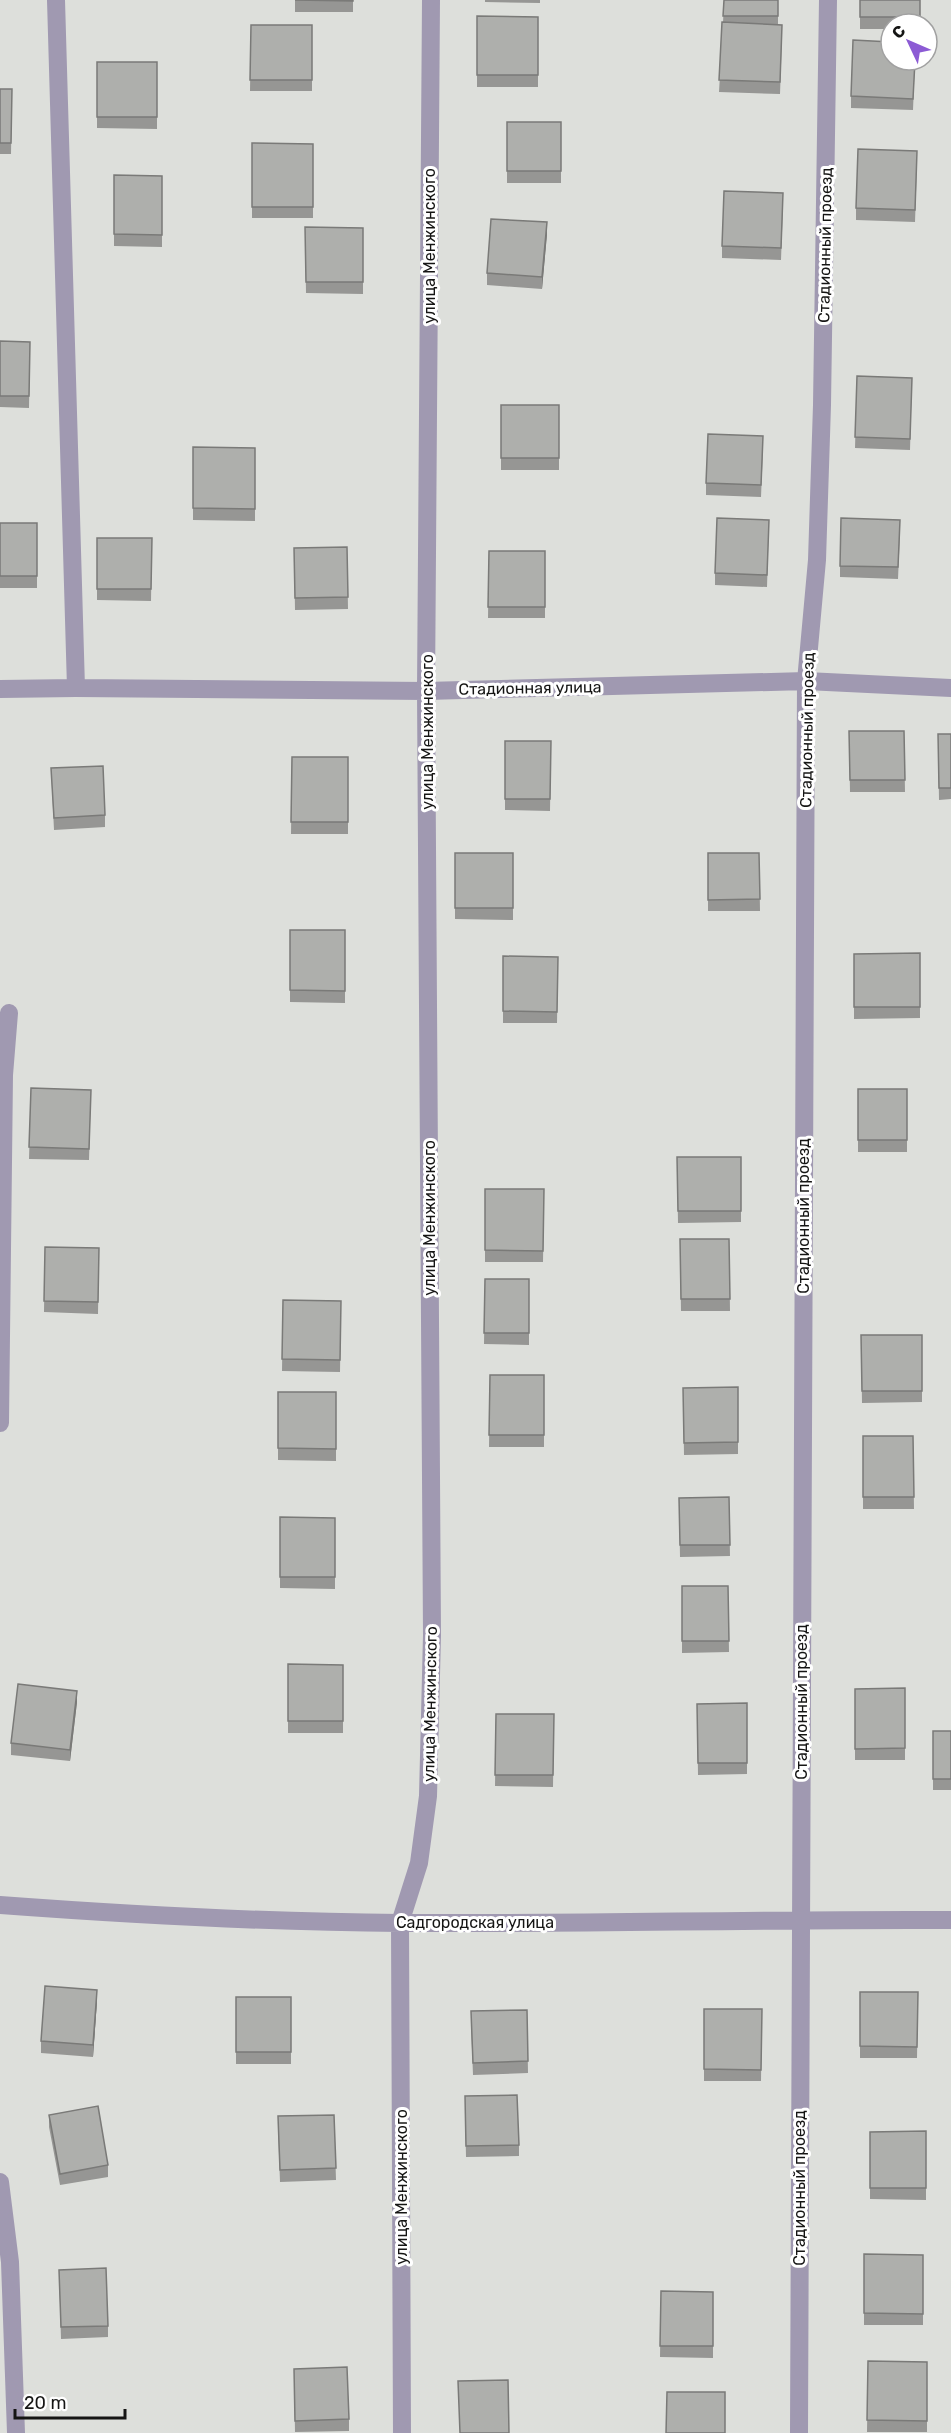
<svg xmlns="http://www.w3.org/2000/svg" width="951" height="2433" font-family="Rubik,sans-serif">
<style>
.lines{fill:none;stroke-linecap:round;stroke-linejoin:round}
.minor{stroke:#a099b1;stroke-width:18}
.wall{fill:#969694}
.shaded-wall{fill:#7a7a78}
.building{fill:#aeafac;stroke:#7a7a78;stroke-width:1.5}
.labels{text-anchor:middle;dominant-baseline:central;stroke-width:6;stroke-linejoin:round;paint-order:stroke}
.street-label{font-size:16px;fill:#151514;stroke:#fff}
</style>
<rect width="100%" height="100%" fill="#dddfdb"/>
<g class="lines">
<path class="minor" d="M56,0L76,688
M0,689L76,688L426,691L806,681L951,688
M0,1423L4,1075L9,1013
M0,1905C134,1915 267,1922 401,1923C584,1924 768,1919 951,1920
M0,2182L10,2262L16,2433
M402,2433L400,1923L419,1863L428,1796L432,1635L426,691L431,0
M799,2433L806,681L817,560L822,405L828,0"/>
</g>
<path class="wall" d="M295,0H353V12H295Z
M485,0H540V3L485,2Z
M724,0H778V25L782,36L780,94L719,92L723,23Z
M860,0H920V24H891V29H860Z
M477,16L538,17V87H477Z
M251,25H312V91H250Z
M915,60L913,110L851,108V96Z
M97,62H157V129L97,128Z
M0,89H12L11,154H0Z
M507,122H561V183H507Z
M252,143L313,144V218H252Z
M917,163L915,222L856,220V208Z
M114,175L162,176V247L114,246Z
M783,205L781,260L722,258V246Z
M305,227L363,228V294L306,293Z
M547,234L542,289L487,285V273Z
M0,341L30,342L29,408L0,407Z
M857,376L912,378L910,450L855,448Z
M501,405H559V470H501Z
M193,447L255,448V521L193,520Z
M763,448L761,497L706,495V483Z
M769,520L767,587L715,585V573Z
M0,523H37V588H0Z
M900,532L898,579L840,577V566Z
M97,538H152L151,601L97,600Z
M347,547L348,609L295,610L294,548Z
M489,551H545V618H488Z
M849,731H904L905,792H850Z
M938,734H951V799L939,800Z
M505,741H551L550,811L505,810Z
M292,757H348V834H291Z
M51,768L105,815V827L54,830Z
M455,853H513V920L455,919Z
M708,853H759L760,911H708Z
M290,930H345V1003L290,1002Z
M920,953V1018L854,1019V954Z
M503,956L558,957L557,1023H503Z
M31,1088L91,1090L89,1160L29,1159Z
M858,1089H907V1152H858Z
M677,1157H741V1222L678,1223Z
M485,1189H544L543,1262H485Z
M680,1239H729L730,1311H681Z
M45,1247L99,1248L98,1314L44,1312Z
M485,1279H529V1345L484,1344Z
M283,1300L341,1301L340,1372L282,1371Z
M861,1335H922V1402L862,1403Z
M490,1375H544V1447H489Z
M738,1387V1454L684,1455L683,1388Z
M278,1392H336V1461L278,1460Z
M863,1436H913L914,1509H863Z
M729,1497L730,1556L680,1557L679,1498Z
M280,1517L335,1518V1589L280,1588Z
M682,1586H728L729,1652L682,1653Z
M288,1664L343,1665V1733H288Z
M905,1688V1760H855V1689Z
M77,1702L70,1761L11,1755V1743Z
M747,1703V1774L698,1775L697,1704Z
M496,1714H554L553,1787L495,1786Z
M933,1731H951V1790H933Z
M860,1992H918L917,2058H860Z
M236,1997H291V2064H236Z
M97,2001L93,2057L41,2053V2041Z
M704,2009H762L761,2081H704Z
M527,2010L528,2073L473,2075L471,2023Z
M465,2108L519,2145V2156L466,2157Z
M49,2115L108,2165V2177L60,2185L49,2127Z
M334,2115L336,2180L280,2182L278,2128Z
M926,2131V2200L870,2199V2132Z
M864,2254L923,2255V2325H864Z
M59,2270L108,2326V2337L61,2339Z
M661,2291L713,2292V2358L660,2357Z
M868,2361L927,2362V2432H867Z
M294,2369L349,2419V2431L295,2432Z"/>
<path class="shaded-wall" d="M547,222V234L542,289V277Z
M77,1691V1702L70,1761V1750Z
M97,1990V2001L93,2057V2045Z"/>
<path class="building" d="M295,0H353V1Z
M724,0H778V16H723Z
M860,0H920V17H860Z
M477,16L538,17V75H477Z
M722,22L782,25L780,82L719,80Z
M251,25H312V80H250Z
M853,40L891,42V60H915L913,99L851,96Z
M97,62H157V117H97Z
M0,89H12L11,143H0Z
M507,122H561V171H507Z
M252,143L313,144V207H252Z
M858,149L917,151L915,210L856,208Z
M114,175L162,176V235L114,234Z
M724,191L783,193L781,248L722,246Z
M491,219L547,222L542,277L487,273Z
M305,227L363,228V282H306Z
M0,341L30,342L29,396H0Z
M857,376L912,378L910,439L855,437Z
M501,405H559V458H501Z
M708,434L763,436L761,485L706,483Z
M193,447L255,448V509L193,508Z
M717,518L769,520L767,575L715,573Z
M841,518L900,520L898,567L840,566Z
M0,523H37V576H0Z
M97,538H152L151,589H97Z
M347,547L348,597L295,598L294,548Z
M489,551H545V607H488Z
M849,731H904L905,780H850Z
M938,734H951V788H939Z
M505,741H551L550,799H505Z
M292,757H348V822H291Z
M103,766L105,815L54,818L51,768Z
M455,853H513V908H455Z
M708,853H759L760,899L708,900Z
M290,930H345V991L290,990Z
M920,953V1007H854V954Z
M503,956L558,957L557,1012L503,1011Z
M31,1088L91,1090L89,1149L29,1147Z
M858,1089H907V1140H858Z
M677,1157H741V1211H678Z
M485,1189H544L543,1251L485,1250Z
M680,1239H729L730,1299H681Z
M45,1247L99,1248L98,1302L44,1301Z
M485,1279H529V1333H484Z
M283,1300L341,1301L340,1360L282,1359Z
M861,1335H922V1391H862Z
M490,1375H544V1435H489Z
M738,1387V1442L684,1443L683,1388Z
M278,1392H336V1449L278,1448Z
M863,1436H913L914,1497H863Z
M729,1497L730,1545H680L679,1498Z
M280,1517L335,1518V1577H280Z
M682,1586H728L729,1641H682Z
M288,1664L343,1665V1721H288Z
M18,1684L77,1691L70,1750L11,1743Z
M905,1688V1748L855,1749V1689Z
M747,1703V1763H698L697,1704Z
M496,1714H554L553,1775H495Z
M933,1731H951V1779H933Z
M45,1986L97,1990L93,2045L41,2041Z
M860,1992H918L917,2047L860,2046Z
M236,1997H291V2052H236Z
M704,2009H762L761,2070L704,2069Z
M527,2010L528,2061L473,2063L471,2011Z
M517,2095L519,2145L466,2146L465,2096Z
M98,2106L108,2165L60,2174L49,2115Z
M334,2115L336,2168L280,2170L278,2116Z
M926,2131V2188H870V2132Z
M864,2254L923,2255V2314L864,2313Z
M106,2268L108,2326L61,2327L59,2270Z
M661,2291L713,2292V2346H660Z
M868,2361L927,2362V2421L867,2420Z
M347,2367L349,2419L295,2421L294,2369Z
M508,2380L509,2433H460L458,2381Z
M667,2392H725V2433H666Z"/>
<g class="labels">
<g class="street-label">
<text transform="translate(825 245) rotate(-89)">Стадионный проезд</text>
<text transform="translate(429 246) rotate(-90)">улица Менжинского</text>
<text transform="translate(530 688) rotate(-1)">Стадионная улица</text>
<text transform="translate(807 730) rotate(-89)">Стадионный проезд</text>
<text transform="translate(427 732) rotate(-90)">улица Менжинского</text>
<text transform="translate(803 1216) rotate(-90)">Стадионный проезд</text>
<text transform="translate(429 1218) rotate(-90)">улица Менжинского</text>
<text transform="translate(801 1702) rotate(-90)">Стадионный проезд</text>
<text transform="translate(430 1704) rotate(-89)">улица Менжинского</text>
<text x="475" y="1922">Садгородская улица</text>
<text transform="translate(401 2187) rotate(-90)">улица Менжинского</text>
<text transform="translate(799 2188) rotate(-90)">Стадионный проезд</text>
</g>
</g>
<g transform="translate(909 42) rotate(314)"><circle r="28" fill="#ffffff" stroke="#a1a1a1" stroke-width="1.5"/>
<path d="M0-4.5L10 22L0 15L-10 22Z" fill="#8c5bd4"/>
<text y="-9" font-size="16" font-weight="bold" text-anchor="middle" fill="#151514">С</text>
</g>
<path d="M15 2409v9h110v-9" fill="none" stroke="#151514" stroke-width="3"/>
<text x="24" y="2409" font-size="18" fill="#151514" stroke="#ffffff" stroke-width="4.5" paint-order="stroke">20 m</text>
</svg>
